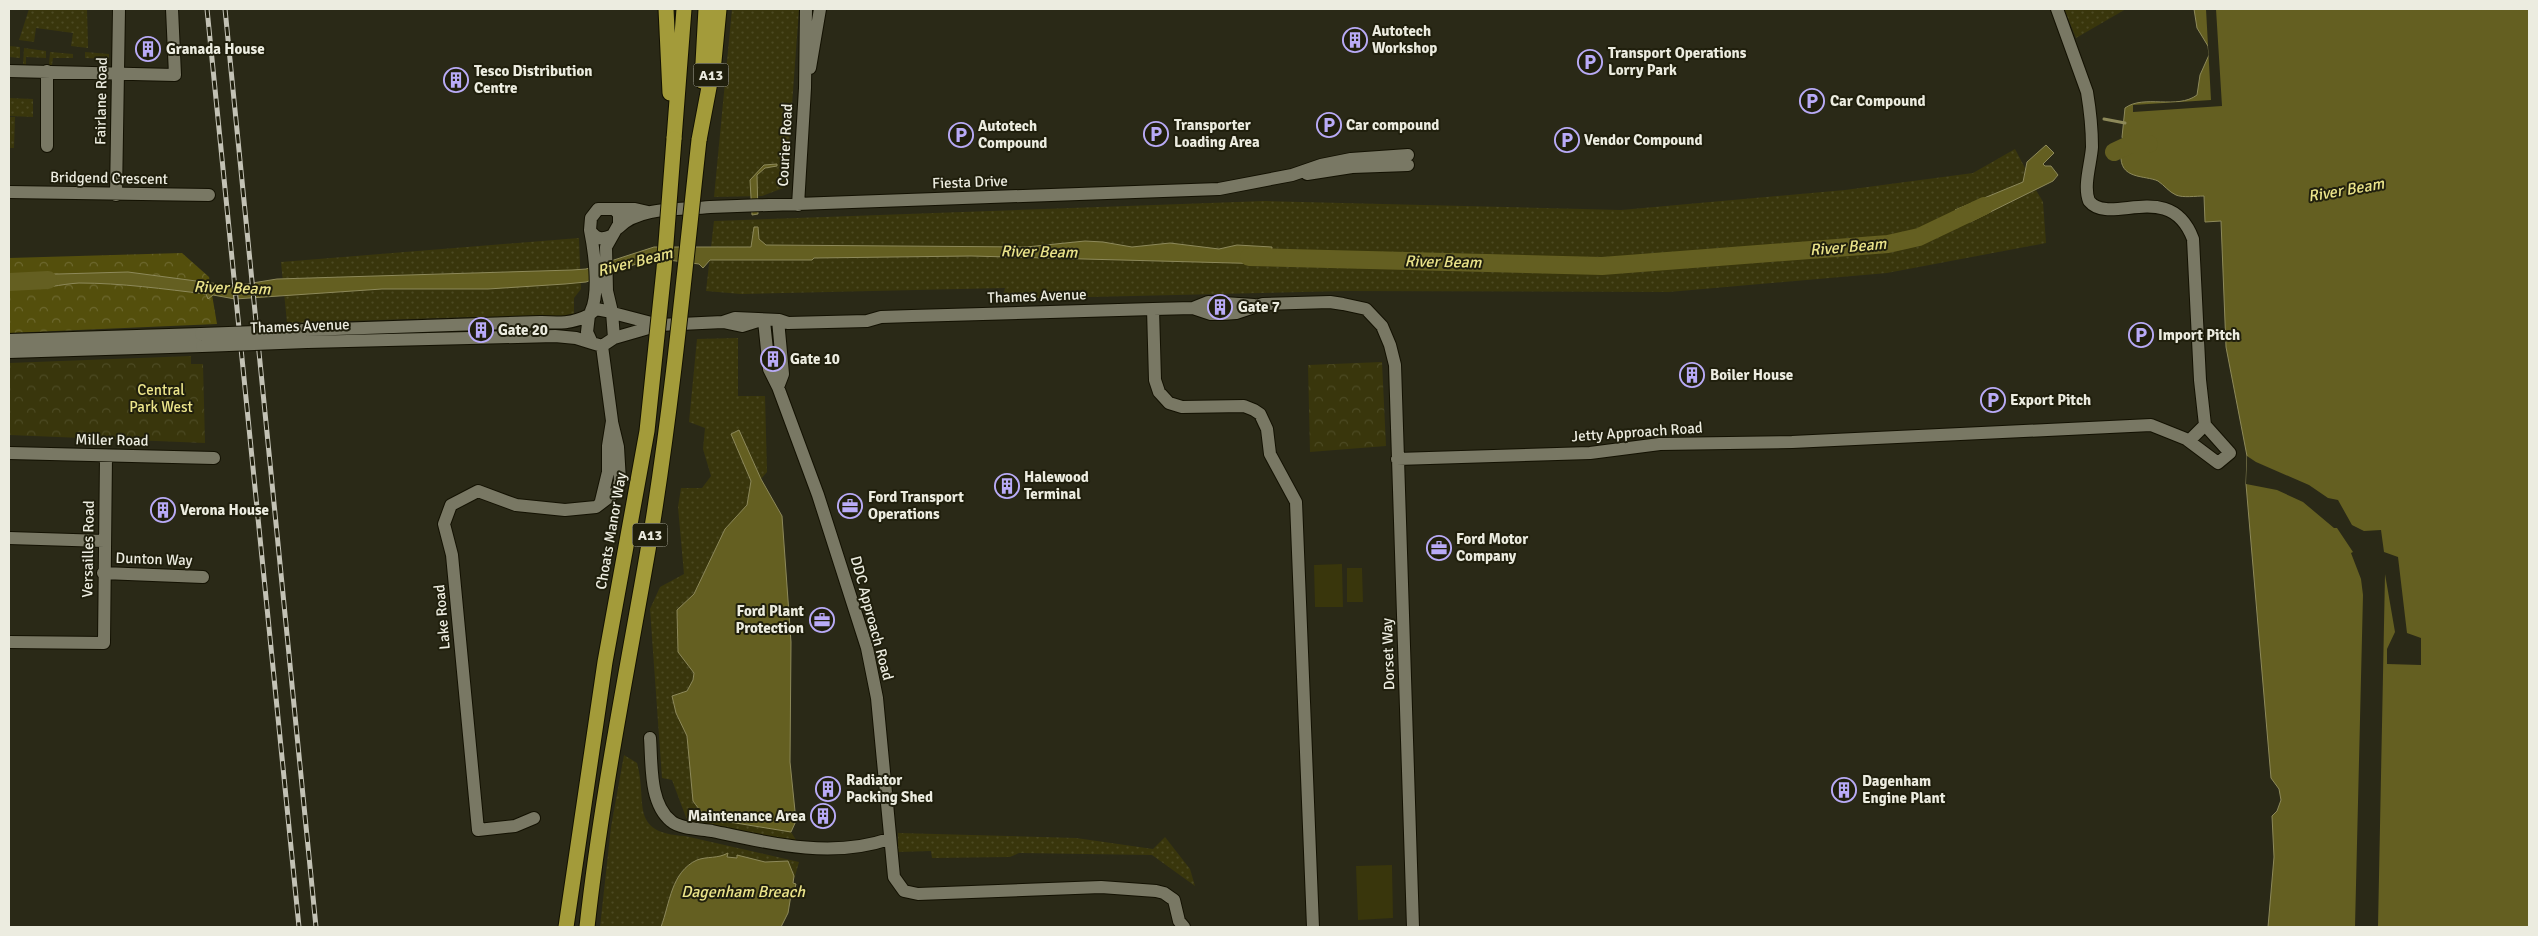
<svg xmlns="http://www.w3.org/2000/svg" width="2538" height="936" font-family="Signika,sans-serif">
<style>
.grass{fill:url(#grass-dots)}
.forest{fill:url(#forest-crowns)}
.park{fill:url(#park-crowns)}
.pitch{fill:#39360c}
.water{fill:#645f21;stroke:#8d895a}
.pier{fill:#2a2917}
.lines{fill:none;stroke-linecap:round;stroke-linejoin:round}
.stream{stroke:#8d895a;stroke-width:3}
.river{stroke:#645f21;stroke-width:18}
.minor-casing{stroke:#131102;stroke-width:14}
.highway-casing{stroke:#131102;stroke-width:17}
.minor{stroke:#797864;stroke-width:12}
.highway{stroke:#a39b3a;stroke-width:15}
.rail-casing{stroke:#c3c2b5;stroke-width:5}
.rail{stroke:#201f0d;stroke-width:3;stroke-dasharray:9;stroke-linecap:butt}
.minor-bridge-casing{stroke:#131102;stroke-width:14;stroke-linecap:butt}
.highway-bridge-casing{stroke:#131102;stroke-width:17;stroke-linecap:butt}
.minor-bridge{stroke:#797864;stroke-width:12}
.highway-bridge{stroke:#a39b3a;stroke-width:15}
.labels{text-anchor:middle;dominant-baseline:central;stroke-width:4;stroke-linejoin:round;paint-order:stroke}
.shield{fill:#201f0d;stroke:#afaea1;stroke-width:1}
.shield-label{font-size:14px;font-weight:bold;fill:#ecece0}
.poi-label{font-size:15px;font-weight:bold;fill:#ecece0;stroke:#201f0d;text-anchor:start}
.street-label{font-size:15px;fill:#ecece0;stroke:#201f0d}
.park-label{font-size:15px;fill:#ece58b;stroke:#201f0d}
.water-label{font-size:16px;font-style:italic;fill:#ebe48a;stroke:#201f0d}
</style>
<defs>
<pattern id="grass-dots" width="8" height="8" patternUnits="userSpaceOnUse" patternTransform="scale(1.25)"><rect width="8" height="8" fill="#39360c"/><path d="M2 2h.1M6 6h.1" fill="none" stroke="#4c4a23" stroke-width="1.8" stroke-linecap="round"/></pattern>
<pattern id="forest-crowns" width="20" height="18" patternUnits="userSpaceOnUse" patternTransform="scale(1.25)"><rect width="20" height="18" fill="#544f0c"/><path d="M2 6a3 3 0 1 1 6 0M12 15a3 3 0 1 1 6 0" fill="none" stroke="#6d682f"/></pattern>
<pattern id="park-crowns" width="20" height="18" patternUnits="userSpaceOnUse" patternTransform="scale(1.25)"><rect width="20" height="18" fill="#39360c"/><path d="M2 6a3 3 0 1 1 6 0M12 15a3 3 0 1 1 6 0" fill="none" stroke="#4c4a23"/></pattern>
</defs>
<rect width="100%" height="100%" fill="#2a2917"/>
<path class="grass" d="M29,9H87L88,48L71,46L73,33L36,28L34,42L19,40Z
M732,9H799L786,187L762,196L714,197Z
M2064,9H2126L2076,38Z
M9,46L20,47V58L9,57Z
M24,48L46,51V58L26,57V65L23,64Z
M50,52L73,54V58H53L52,65H49Z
M85,52L109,54V59L85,58Z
M9,98L33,99V117L9,116Z
M9,117H15L14,148H9Z
M2015,149L2025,168L2023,182L1955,210L1970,222L2036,190L2043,202L2046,243L1887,273L1669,292L1346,291L1002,299L1005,288L741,294L706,291L714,221L1265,201L1621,210L1845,190L1973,173Z
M579,238L581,289L574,298V317L554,319L473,317L287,323L281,262Z
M738,338V396H765L767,472L761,479L739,430L731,434L751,481L747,505L725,529L694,594L677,610L678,652L694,673L693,680L687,691L672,696L676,713L687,736L693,801C700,811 705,816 717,820L791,832L800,846L687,820L672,780L662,778L650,609L660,587L684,574L678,507L681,488H702L711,476L703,449L705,428L689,422L697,339Z
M624,755L637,763C648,802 628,833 685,836L799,862L793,883L794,876L787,861L765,862L737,855V858L727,857V854C717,860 705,858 694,862C672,871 668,908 661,927H600L611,827Z
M898,833L1076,838L1153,849L1165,837L1190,869L1195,886L1152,855L1019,853L1010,857L932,858L931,851L898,852Z"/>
<path class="forest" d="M182,253L209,277L217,324L9,333V258Z"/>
<path class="park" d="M191,356V364H203L205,443L9,435V363Z
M1382,362L1386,446L1310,452L1308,365Z"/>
<path class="pitch" d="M1342,564L1343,607H1315L1314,565Z
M1347,568H1362L1363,602H1347Z
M1392,865L1393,918L1358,920L1356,866Z"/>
<path class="water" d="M2194,9H2529V927H2268L2274,857L2272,816L2277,811L2281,800L2279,789L2271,778L2246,484L2247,456L2226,347L2221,221L2205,222L2204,196C2196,196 2183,198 2176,195C2169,192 2164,185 2158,181C2145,175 2119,180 2121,154L2127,153L2122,137L2125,108C2144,94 2177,110 2197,95L2200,75L2209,55L2208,46L2197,28Z
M2046,145L2054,153L2043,164L2045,166H2051L2058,175L2053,181L1970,222L1955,210L2023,182L2027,162Z
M777,164V166L765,168L757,175L758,214L752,215L750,180L764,165Z
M754,227H758L759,239L766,245L1026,247L1085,241L1103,242L1132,247L1170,243L1219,249L1237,245L1272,247L1271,264L971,256L814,258L812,260H710L703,268L699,264L653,258L586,282L565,284L488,289H382L235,299L213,295L208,299L206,294C164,289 121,283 79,283C60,284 43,290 25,287L23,275L128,272L234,286L277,279L572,270L586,269L654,247H751Z
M739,430L761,479L782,516L791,642L790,762L796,821L791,832L717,820C705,816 700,811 693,801L687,736L676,713L672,696L687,691L693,680L694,673L678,652L677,610L694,594L725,529L747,505L751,481L731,434Z
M728,853L727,857L737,858V855L765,862L788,861L794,876L793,883L796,884L795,888L792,889L788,913L781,927H661C670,903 671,872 697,860C708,856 717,859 728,853Z"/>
<path class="pier" d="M2206,9H2216L2222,106L2133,112V105L2211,100Z
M2247,456L2256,462L2309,485L2328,498L2338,500L2352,525L2364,531L2381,530L2384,552L2398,557L2407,633L2421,638V665L2387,664V649L2395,632L2385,574L2378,927H2355L2363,595L2361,579L2351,553L2353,552L2337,528H2334L2303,502L2277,490L2246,484Z"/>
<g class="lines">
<path class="stream" d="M2104,119L2125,123"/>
<path class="river" d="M2114,152L2131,144H2149
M1249,257L1602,266L1888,244L1919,237L1984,206
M9,282L48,280"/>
<defs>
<path id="minor" d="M2057,9L2087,92C2090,110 2092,128 2092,147C2091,163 2083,186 2089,201C2110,227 2170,178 2193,239L2200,380L2205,425L2189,441
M810,68L820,9
M9,71L175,75L172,9
M47,146V71
M1307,174L1352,167L1408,165
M9,192L209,195
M116,195L119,9
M798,205L805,88L806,9
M614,209H635L648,212
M618,228C639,206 681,210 710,207L1219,189L1292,175L1321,165L1351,159L1408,155
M590,230C594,250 600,292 591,311
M611,236C602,240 595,239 590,230L591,218L598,209H614L619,214V224L606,247L607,291L612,312
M1193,308L1208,302L1254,305
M596,309L612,312L614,338L602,346L592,343L587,332L589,315Z
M1153,309L1155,380L1159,392L1169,403L1182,407L1244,406L1254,410L1260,414L1267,429L1270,454L1296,502L1313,927
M613,313L659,325
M778,320L783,374L778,387
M764,321L769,369L778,387L818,495L867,648L877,698L894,877L904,891L918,894L1101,887L1156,891L1164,893L1174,900L1179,921L1184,927
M723,322L742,326L758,321
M306,330L540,322C558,323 572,324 589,315
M614,338L659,325L723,322L735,318L779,320L788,323L867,321L881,317L912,316L1153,309L1193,308L1211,314H1222L1236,313L1263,304L1330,302L1343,304L1366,309L1382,326L1390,345L1395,365L1413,927
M9,340L201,334
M307,342L555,336L576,338L592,343
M9,352L202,346
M9,453L214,458
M1397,459L1590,453L1660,444L1792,442L2151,425L2186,439L2218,463L2230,453L2205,425
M601,501L608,472V446L612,421L602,346
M9,538L104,541
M103,573L203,577
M9,642L104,643L106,456
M650,738C652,764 649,803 671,821C680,829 701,829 712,831C768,843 831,859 889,839
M534,818L515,826L478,830L452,555L444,524L451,505L478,491L516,505L565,510L596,507L617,491L620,481L618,447L612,422"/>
<path id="highway" d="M666,9L670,93
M702,81L706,9
M674,139L684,9
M699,140L714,61L719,9"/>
</defs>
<use href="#minor" class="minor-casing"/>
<use href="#highway" class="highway-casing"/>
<use href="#minor" class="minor"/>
<use href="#highway" class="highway"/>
<defs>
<path id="rail" d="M207,9L299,927
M225,9L316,927"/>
</defs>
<use href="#rail" class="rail-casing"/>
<use href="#rail" class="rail"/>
<defs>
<path id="minor-bridge" d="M201,334L306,330
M202,346L307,342"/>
<path id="highway-bridge" d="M566,927L605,662L647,431L664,269L674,139
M587,927C602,791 630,657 653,521C673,395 685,267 699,140"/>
</defs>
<use href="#minor-bridge" class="minor-bridge-casing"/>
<use href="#highway-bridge" class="highway-bridge-casing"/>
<use href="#minor-bridge" class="minor-bridge"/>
<use href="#highway-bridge" class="highway-bridge"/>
</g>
<defs>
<symbol id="building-ring" viewBox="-11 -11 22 22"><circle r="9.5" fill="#201f0d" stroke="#b9abf7" stroke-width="1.5"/><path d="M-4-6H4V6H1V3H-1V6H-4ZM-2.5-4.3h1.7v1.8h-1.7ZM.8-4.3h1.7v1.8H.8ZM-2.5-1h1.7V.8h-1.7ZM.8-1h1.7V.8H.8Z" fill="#b9abf7"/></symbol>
<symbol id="parking-ring" viewBox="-11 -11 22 22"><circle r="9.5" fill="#201f0d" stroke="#b9abf7" stroke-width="1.5"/><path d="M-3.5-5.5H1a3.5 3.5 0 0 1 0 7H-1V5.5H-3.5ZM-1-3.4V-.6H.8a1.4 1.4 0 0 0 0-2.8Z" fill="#b9abf7"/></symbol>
<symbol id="office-ring" viewBox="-11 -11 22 22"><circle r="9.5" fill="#201f0d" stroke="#b9abf7" stroke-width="1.5"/><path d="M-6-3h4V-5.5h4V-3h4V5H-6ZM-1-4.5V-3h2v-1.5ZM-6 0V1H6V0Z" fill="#b9abf7"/></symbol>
</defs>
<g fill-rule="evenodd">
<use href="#building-ring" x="1341" y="26" width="28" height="28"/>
<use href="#building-ring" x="134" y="35" width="28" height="28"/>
<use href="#parking-ring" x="1576" y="48" width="28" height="28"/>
<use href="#building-ring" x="442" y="66" width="28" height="28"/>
<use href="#parking-ring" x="1798" y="87" width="28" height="28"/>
<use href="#parking-ring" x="1315" y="111" width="28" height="28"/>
<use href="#parking-ring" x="1142" y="120" width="28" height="28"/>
<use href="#parking-ring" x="947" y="121" width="28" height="28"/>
<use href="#parking-ring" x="1553" y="126" width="28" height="28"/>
<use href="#building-ring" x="1206" y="293" width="28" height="28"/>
<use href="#building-ring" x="467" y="316" width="28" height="28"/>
<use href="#parking-ring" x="2127" y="321" width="28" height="28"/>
<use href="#building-ring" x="759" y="345" width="28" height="28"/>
<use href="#building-ring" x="1678" y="361" width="28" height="28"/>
<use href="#parking-ring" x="1979" y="386" width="28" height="28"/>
<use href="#building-ring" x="993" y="472" width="28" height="28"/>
<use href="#office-ring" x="836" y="492" width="28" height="28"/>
<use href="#building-ring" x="149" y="496" width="28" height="28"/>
<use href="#office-ring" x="1425" y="534" width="28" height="28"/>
<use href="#office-ring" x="808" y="606" width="28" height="28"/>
<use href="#building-ring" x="814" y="775" width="28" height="28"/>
<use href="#building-ring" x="1830" y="776" width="28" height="28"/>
<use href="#building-ring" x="809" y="802" width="28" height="28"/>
</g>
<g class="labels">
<g class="shield">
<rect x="693.5" y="63.5" width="35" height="23" rx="4"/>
<rect x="632.5" y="523.5" width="35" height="23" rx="4"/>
</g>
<g class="shield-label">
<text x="711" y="75">A13</text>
<text x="650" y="535">A13</text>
</g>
<g class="poi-label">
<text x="1372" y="31">Autotech<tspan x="1372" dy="17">Workshop</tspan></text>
<text x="166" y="49">Granada House</text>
<text x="1608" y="53">Transport Operations<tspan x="1608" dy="17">Lorry Park</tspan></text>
<text x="474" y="71">Tesco Distribution<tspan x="474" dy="17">Centre</tspan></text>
<text x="1830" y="101">Car Compound</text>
<text x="1174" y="125">Transporter<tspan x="1174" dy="17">Loading Area</tspan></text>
<text x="1346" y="125">Car compound</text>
<text x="978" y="126">Autotech<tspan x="978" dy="17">Compound</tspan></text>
<text x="1584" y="140">Vendor Compound</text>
<text x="1238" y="307">Gate 7</text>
<text x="498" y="330">Gate 20</text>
<text x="2158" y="335">Import Pitch</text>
<text x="790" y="359">Gate 10</text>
<text x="1710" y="375">Boiler House</text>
<text x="2010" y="400">Export Pitch</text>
<text x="1024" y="477">Halewood<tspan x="1024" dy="17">Terminal</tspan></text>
<text x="868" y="497">Ford Transport<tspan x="868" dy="17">Operations</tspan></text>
<text x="180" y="510">Verona House</text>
<text x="1456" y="539">Ford Motor<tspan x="1456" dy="17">Company</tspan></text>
<text x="804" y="611" text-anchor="end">Ford Plant<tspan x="804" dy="17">Protection</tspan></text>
<text x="846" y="780">Radiator<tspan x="846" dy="17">Packing Shed</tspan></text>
<text x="1862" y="781">Dagenham<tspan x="1862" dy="17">Engine Plant</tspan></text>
<text x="806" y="816" text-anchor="end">Maintenance Area</text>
</g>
<g class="street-label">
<text transform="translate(101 101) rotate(-89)">Fairlane Road</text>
<text transform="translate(785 145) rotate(-87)">Courier Road</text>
<text transform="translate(109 178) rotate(1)">Bridgend Crescent</text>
<text transform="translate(970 182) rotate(-2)">Fiesta Drive</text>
<text transform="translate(1037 296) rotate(-2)">Thames Avenue</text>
<text transform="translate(300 326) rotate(-2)">Thames Avenue</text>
<text transform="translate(1637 432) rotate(-4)">Jetty Approach Road</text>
<text transform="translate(112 440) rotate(1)">Miller Road</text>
<text transform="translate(611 531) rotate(-80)">Choats Manor Way</text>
<text transform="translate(88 549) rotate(-89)">Versailles Road</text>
<text transform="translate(154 559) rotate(2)">Dunton Way</text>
<text transform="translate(442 617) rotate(-95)">Lake Road</text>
<text transform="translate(872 618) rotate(75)">DDC Approach Road</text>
<text transform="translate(1388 654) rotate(-92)">Dorset Way</text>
</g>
<g class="park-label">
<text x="161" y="390">Central<tspan x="161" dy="17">Park West</tspan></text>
</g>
<g class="water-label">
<text transform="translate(2346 190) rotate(-10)">River Beam</text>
<text transform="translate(1848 247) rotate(-5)">River Beam</text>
<text transform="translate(1039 252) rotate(1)">River Beam</text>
<text transform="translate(635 262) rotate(-14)">River Beam</text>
<text transform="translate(1443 262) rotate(1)">River Beam</text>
<text transform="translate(232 288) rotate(2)">River Beam</text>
<text x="743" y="892">Dagenham Breach</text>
</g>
</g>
<rect width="2538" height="936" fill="none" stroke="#ecece0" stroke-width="20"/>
</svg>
